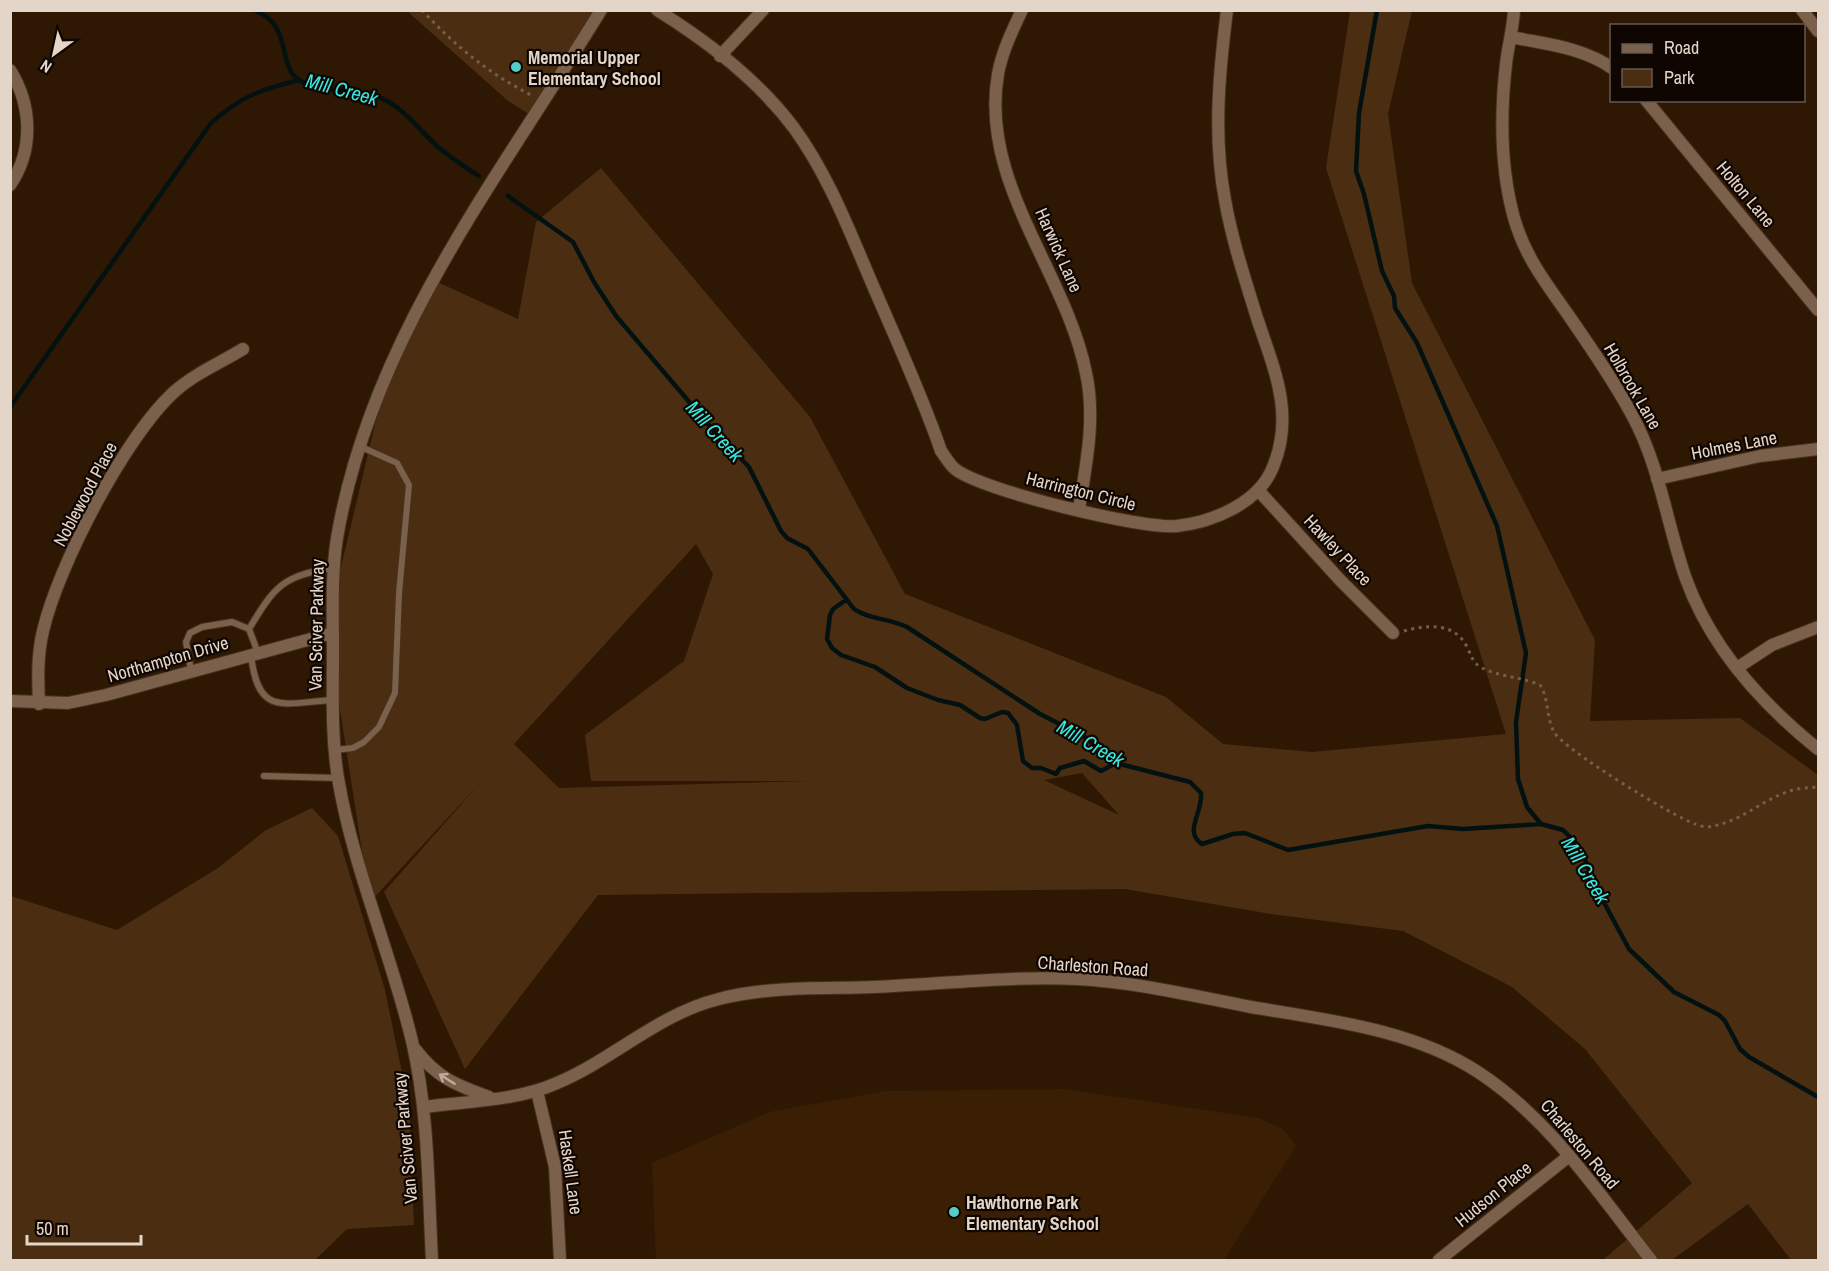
<svg xmlns="http://www.w3.org/2000/svg" width="1829" height="1271" font-family="'Archivo Narrow',sans-serif">
<style>
.built{fill:#3b1f04}
.green{fill:#4b2e11;fill-rule:evenodd}
.lines{fill:none;stroke-linecap:round;stroke-linejoin:round}
.stream{stroke:#041111;stroke-width:4.5}
.service-casing{stroke:#47321f;stroke-width:8}
.minor-casing{stroke:#47321f;stroke-width:14}
.tertiary-casing{stroke:#47321f;stroke-width:14}
.path{stroke:#725f4d;stroke-width:3;stroke-dasharray:3 4.5;stroke-linecap:butt}
.service{stroke:#7b614b;stroke-width:6}
.minor{stroke:#7b614b;stroke-width:12}
.tertiary{stroke:#7b614b;stroke-width:12}
.oneway{stroke:#bfac9d}
.poi-dot{fill:#54cdc8;stroke:#0f0601;stroke-width:2}
.labels{text-anchor:middle;dominant-baseline:central;stroke-width:4.5;stroke-linejoin:round;paint-order:stroke}
.poi-label{font-size:18px;font-weight:bold;fill:#e4d5c9;stroke:#0f0601;text-anchor:start}
.street-label{font-size:18px;fill:#e4d5c9;stroke:#0f0601}
.water-label{font-size:20px;font-style:italic;fill:#37e9e3;stroke:#0f0601}
</style>
<rect width="100%" height="100%" fill="#2e1803"/>
<path class="built" d="M1063,1089L1259,1118L1283,1129L1296,1146L1224,1260H656L652,1163L769,1112L886,1091Z"/>
<path class="green" d="M407,11H603L535,118L507,100Z
M1350,11H1412L1388,114L1412,283L1595,640L1590,721L1740,718L1818,775V1260H1791L1748,1204L1672,1260H1603L1692,1183L1585,1049L1512,987L1403,931L1271,914L1125,889L598,895L465,1069L384,892L479,784L370,902L327,626L391,357L433,280L518,319L536,222L601,168L810,417L905,594L1166,697L1223,744L1312,752L1506,734L1326,168ZM696,544L713,574L684,661L585,735L591,781H811L559,788L514,744ZM1082,773L1119,815L1044,780Z
M312,808L338,836L385,990L409,1107L414,1225L347,1229L315,1260H11V896L117,930L218,868L266,830Z"/>
<g class="lines">
<path class="stream" d="M254,10C294,25 276,65 299,80C322,95 361,87 387,101C407,112 421,132 438,147C451,158 465,167 479,176
M1377,10L1359,113L1356,171L1364,194L1382,271L1394,296L1395,308L1417,343L1497,526L1526,653L1516,722L1518,779L1527,807L1541,824
M508,196L573,242L594,282L616,316L714,431L749,467L781,531L787,538L808,549L854,609C870,620 889,618 907,627L1040,714L1085,737L1116,763L1190,782L1201,793C1203,813 1183,832 1202,844L1233,834L1245,833L1288,850L1428,826L1463,829L1541,824L1563,830L1576,843L1586,862L1601,897L1629,949L1674,992L1719,1015L1725,1021L1740,1049L1749,1057L1818,1097
M10,407L211,123C243,95 260,90 299,80
M846,600L833,609L830,615L827,639L832,648L841,655L875,667L907,688L938,700L960,705L980,718L985,719L1002,712L1008,713L1017,725L1023,761L1032,768H1041L1056,774L1060,768L1084,761L1101,771L1116,763"/>
<defs>
<path id="service" d="M249,629C275,586 282,576 333,568
M251,655C258,717 282,703 333,700
M191,670L186,642L190,633L202,627L232,622L249,629L258,653
M335,750L353,748L364,742L379,727L395,693L399,593L409,485L397,463L359,446
M264,776L337,778"/>
<path id="minor" d="M657,10C707,41 759,81 794,128C831,179 852,238 877,295C899,346 923,398 941,451C945,456 949,464 955,469C980,490 1144,530 1177,526C1213,522 1259,503 1273,467C1295,414 1274,369 1257,318C1245,279 1232,240 1225,200C1213,137 1219,74 1227,10
M1022,10C1012,31 1002,52 998,74C979,182 1066,272 1086,373C1096,418 1086,465 1079,509
M1514,10C1513,29 1508,46 1506,64C1500,116 1500,167 1514,218C1525,257 1546,283 1569,316C1591,348 1614,381 1632,415C1660,466 1667,525 1686,579C1711,648 1762,704 1818,749
M1802,10L1818,31
M1511,37C1545,44 1582,47 1612,68
M720,56L763,10
M10,70C32,105 34,150 10,185
M1646,100L1818,310
M1657,479L1760,456L1818,449
M1258,490L1340,580L1393,633
M1737,668L1772,645L1818,627
M10,701L68,703L106,695L333,633
M39,704C38,679 37,656 43,631C58,566 125,437 174,392C194,374 220,363 243,349
M537,1091L555,1167L560,1260
M1439,1260L1569,1156"/>
<path id="tertiary" d="M415,1049C437,1078 456,1085 489,1097
M424,1107C468,1101 517,1101 557,1083C614,1059 658,1014 719,999C768,986 824,989 874,987C941,984 1010,976 1077,979C1136,982 1193,996 1251,1007C1327,1020 1412,1029 1478,1072C1550,1119 1598,1193 1651,1260
M432,1260C428,1187 429,1114 412,1041C391,953 353,868 338,778C331,736 333,693 333,651C333,613 331,576 337,538C371,338 498,179 601,10"/>
</defs>
<use href="#service" class="service-casing"/>
<use href="#minor" class="minor-casing"/>
<use href="#tertiary" class="tertiary-casing"/>
<path class="path" d="M422,10C454,45 488,73 531,95
M1404,631C1426,625 1453,622 1466,645C1471,654 1472,663 1482,668C1500,677 1522,677 1540,685C1549,698 1546,717 1554,732C1563,749 1674,817 1695,824C1700,826 1707,828 1713,826C1741,821 1761,801 1787,792C1796,788 1808,788 1818,787"/>
<use href="#service" class="service"/>
<use href="#minor" class="minor"/>
<use href="#tertiary" class="tertiary"/>
</g>
<defs><path id="oneway-shaft" d="M-6 0H5M1.5-3L5.5 0L1.5 3" fill="none" stroke-width="1.6" stroke-linecap="round" stroke-linejoin="round" transform="scale(1.5)"/></defs>
<use class="oneway" href="#oneway-shaft" transform="translate(447 1079) rotate(-148)"/>
<g class="poi-dot">
<circle cx="516" cy="67" r="6"/>
<circle cx="954" cy="1212" r="6"/>
</g>
<g class="labels">
<g class="poi-label">
<text x="528" y="57">Memorial Upper<tspan x="528" dy="21">Elementary School</tspan></text>
<text x="966" y="1202">Hawthorne Park<tspan x="966" dy="21">Elementary School</tspan></text>
</g>
<g class="street-label">
<text transform="translate(1746 194) rotate(50)">Holton Lane</text>
<text transform="translate(1059 250) rotate(66)">Harwick Lane</text>
<text transform="translate(1633 386) rotate(60)">Holbrook Lane</text>
<text transform="translate(1734 445) rotate(-11)">Holmes Lane</text>
<text transform="translate(1081 491) rotate(14)">Harrington Circle</text>
<text transform="translate(85 494) rotate(-62)">Noblewood Place</text>
<text transform="translate(1338 550) rotate(47)">Hawley Place</text>
<text transform="translate(316 625) rotate(-89)">Van Sciver Parkway</text>
<text transform="translate(168 659) rotate(-16)">Northampton Drive</text>
<text transform="translate(1093 966) rotate(4)">Charleston Road</text>
<text transform="translate(405 1138) rotate(-95)">Van Sciver Parkway</text>
<text transform="translate(1580 1144) rotate(50)">Charleston Road</text>
<text transform="translate(571 1172) rotate(82)">Haskell Lane</text>
<text transform="translate(1493 1194) rotate(-39)">Hudson Place</text>
</g>
<g class="water-label">
<text transform="translate(342 89) rotate(15)">Mill Creek</text>
<text transform="translate(715 431) rotate(48)">Mill Creek</text>
<text transform="translate(1091 743) rotate(30)">Mill Creek</text>
<text transform="translate(1586 870) rotate(59)">Mill Creek</text>
</g>
</g>
<rect width="1829" height="1271" fill="none" stroke="#e4d5c9" stroke-width="24"/>
<rect x="1610" y="24" width="195" height="78" fill="#0f0601" stroke="#645951" stroke-width="1.5"/>
<rect x="1622" y="44" width="30" height="9" fill="#7b614b" stroke="#645951" stroke-width="1.5"/>
<text x="1664" y="54" font-size="18" fill="#e4d5c9">Road</text>
<rect x="1622" y="69" width="30" height="18" fill="#4b2e11" stroke="#645951" stroke-width="1.5"/>
<text x="1664" y="84" font-size="18" fill="#e4d5c9">Park</text>
<g transform="translate(54 54) rotate(213)" stroke="#0f0601" stroke-width="4.5" paint-order="stroke">
<path d="M0-4.5L10 22L0 15L-10 22Z" fill="#e4d5c9"/>
<text y="-9" font-size="16" font-weight="bold" text-anchor="middle" fill="#e4d5c9">N</text>
</g>
<path d="M27 1235v9h114v-9" fill="none" stroke="#e4d5c9" stroke-width="3"/>
<text x="36" y="1235" font-size="18" fill="#e4d5c9" stroke="#0f0601" stroke-width="4.5" paint-order="stroke">50 m</text>
</svg>
